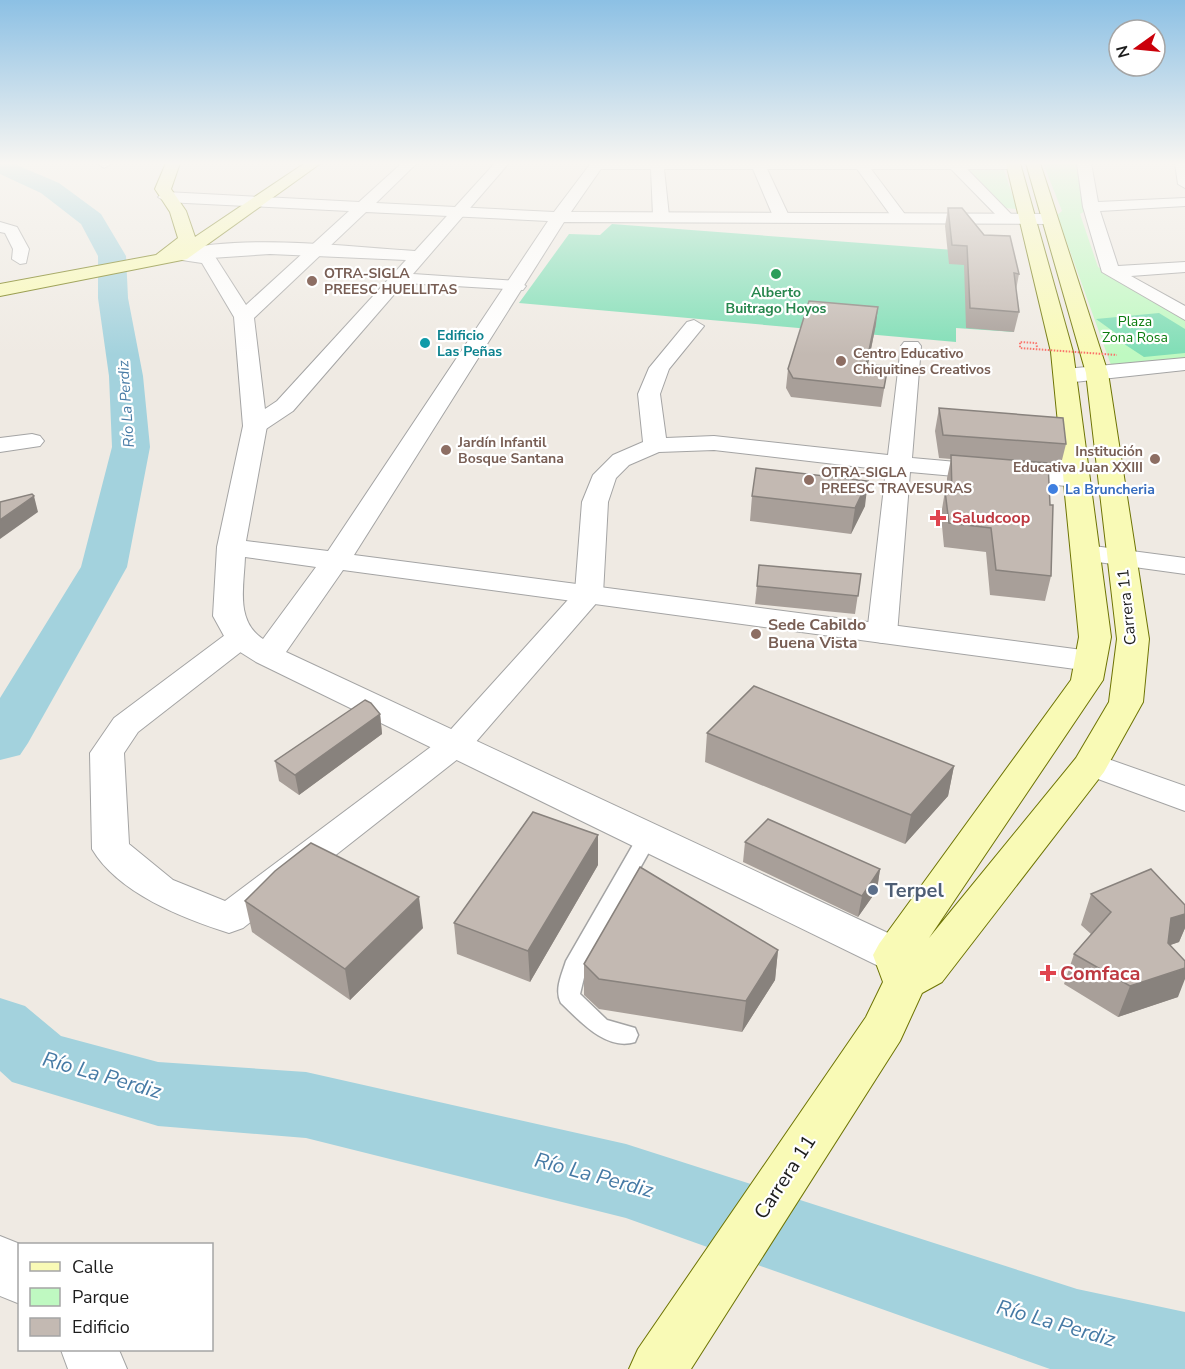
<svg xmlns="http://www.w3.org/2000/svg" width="1185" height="1369" font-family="'Nunito Sans',sans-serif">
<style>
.park{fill:#bff9c1}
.pitch{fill:#80deb6}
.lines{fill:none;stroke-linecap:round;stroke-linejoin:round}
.river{fill:#a3d2dd;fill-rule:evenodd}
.service-casing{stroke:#a4a4a4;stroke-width:3}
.minor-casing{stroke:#a4a4a4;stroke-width:2}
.tertiary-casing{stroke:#a4a4a4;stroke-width:2}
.secondary-casing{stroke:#6e7404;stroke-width:2}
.service{fill:#fff;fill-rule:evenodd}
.minor{fill:#fff;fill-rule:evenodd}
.tertiary{fill:#fff;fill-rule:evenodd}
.secondary{fill:#f9fab6;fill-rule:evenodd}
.path-bridge{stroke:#fa7168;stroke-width:2;stroke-dasharray:1.5 1.5;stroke-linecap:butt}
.wall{fill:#a89f99}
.shaded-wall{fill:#88827d}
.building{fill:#c3b9b2;stroke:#88827d;stroke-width:1.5}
.leisure-dot{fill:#2e9e5b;stroke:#fff;stroke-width:2}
.education-dot{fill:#8d6e63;stroke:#fff;stroke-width:2}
.culture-dot{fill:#0f9aa8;stroke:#fff;stroke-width:2}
.shop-dot{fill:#3f7fe0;stroke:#fff;stroke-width:2}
.health-dot{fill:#e0444e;stroke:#fff;stroke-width:2}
.service-dot{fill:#5c6f8a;stroke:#fff;stroke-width:2}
.labels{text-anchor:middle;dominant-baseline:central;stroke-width:4.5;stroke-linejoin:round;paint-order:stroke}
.far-education-label{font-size:14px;font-weight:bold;fill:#785e54;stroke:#fff;text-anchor:start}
.far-leisure-label{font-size:14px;font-weight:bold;fill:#27864d;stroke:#fff}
.far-park-label{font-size:14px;fill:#0b7c0f;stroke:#fff}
.far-culture-label{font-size:14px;font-weight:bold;fill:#0d838f;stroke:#fff;text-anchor:start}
.far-shop-label{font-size:14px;font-weight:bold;fill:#366cbe;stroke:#fff;text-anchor:start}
.far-water-label{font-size:15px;font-style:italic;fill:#467aa5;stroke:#fff}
.health-label{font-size:16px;font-weight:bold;fill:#be3a42;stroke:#fff;text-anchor:start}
.street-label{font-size:16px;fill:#1d1d1d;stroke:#fff}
.education-label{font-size:16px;font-weight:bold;fill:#785e54;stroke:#fff;text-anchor:start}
.near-service-label{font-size:20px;font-weight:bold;fill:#4e5e75;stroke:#fff;text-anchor:start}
.near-health-label{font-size:20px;font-weight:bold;fill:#be3a42;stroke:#fff;text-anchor:start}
.near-street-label{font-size:20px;fill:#1d1d1d;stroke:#fff}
.near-water-label{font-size:21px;font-style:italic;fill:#467aa5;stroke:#fff}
</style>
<rect width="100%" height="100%" fill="#efeae3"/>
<path class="park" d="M1043,163H1081L1087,210L1080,214L1098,267L1185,320V359L1111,365L1057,215L1062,211Z
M962,167H1003L1017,209L1004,208Z"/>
<path class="pitch" d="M612,224L1007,254L1014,332L956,328V342L519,303L569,234L600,235Z
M1159,313L1185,329V353L1144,357L1115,338L1121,337L1096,319Z"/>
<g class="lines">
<path class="river" d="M0,163H12L59,183L101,214L126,256L128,298L143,376L150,447L127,567L28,743L20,755L0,760V698L81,567L112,447L109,376L98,298V256L81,224L41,193L0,174Z
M0,998L25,1006L61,1036L158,1062L306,1072L626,1144L1077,1289L1185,1312V1369H1050L626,1218L306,1138L158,1126L12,1082L0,1071Z"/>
<defs>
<path id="service" d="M648,829L655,831L658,836L588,961L580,994L607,1020L635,1028L638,1035L635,1042C606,1051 580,1021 561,1003C554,990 562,974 566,961L638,836L641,831Z"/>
<path id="minor" d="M97,163H111V164L104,168Z
M495,163H509L413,274L517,281L526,286L523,290L404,283L293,411L263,431H247L244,426L247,421L277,401L406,260L270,254L181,260L173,255L175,251C246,234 342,246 415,251Z
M592,163H1018L1020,165L1013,169H967L1011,214L1014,217L1006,222L1001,220L951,169H871L907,217L899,222L894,220L857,169H767L789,216L781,221L773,216L753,169H664L669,216L661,221L653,216L651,169H597L592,168Z
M1077,163H1091L1098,202L1185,198V206L1100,211L1118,266L1185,262V272L1131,276L1185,306V320L1102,272L1083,207Z
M1175,163H1185V188L1178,184Z
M0,222L17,227L29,249L26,263L20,264L12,259L13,249L5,233L0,232Z
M694,320L704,326L669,369L660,394L666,438L714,436L888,455L901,346L904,342H918L921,346L912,458L1078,473L1087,475L1090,480L1087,485L1078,487L910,472L897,634L893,640L882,643L871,640L867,634L886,470L714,450L659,452L629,465L616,478L608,502L603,594L599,600L468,751L243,928L229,933C182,918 118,893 92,849L90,753L114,718L229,632L240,629L251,632L255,638L251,644L138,732L124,753L129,844L173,880L225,901L444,737L575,592L582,502L593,475L613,455L643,442L638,394L649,368L687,322Z
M32,434L40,436L44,441L40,446L0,452V438Z
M1086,545L1185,558V574L1076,559L1073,553L1076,547Z
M1091,753L1185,786V811L1079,772L1074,764L1079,756Z"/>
<path id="tertiary" d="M402,163H417L376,203L554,212L591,163H605L571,212L1050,214L1058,219L1050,224L564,222L354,555L1090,651L1101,654L1106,661L1101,668L1090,671L343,570L286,652L933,954L940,966L933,978L918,983L903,978L256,662L229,645L213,616L217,547L243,426L234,317L202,263L175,259L172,255L181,250L214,255L246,305L349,211L166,202L158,197L166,192L359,202ZM366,212L548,221L328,551L246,541L267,426L254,318ZM245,557L316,567L263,639C235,621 244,586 245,557Z
M1185,358V370L1065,383L1057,381L1054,376L1057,371L1065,369Z
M0,1236L20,1244V1304L0,1296Z
M61,1350H119L127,1369H68Z"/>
<path id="secondary" d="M166,163H180L171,189L186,211L195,237L305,163H321L187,259L0,296V284L156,255L178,238L170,212L155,189Z
M1006,163H1020L1073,352L1111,637L1103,680L929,938L1076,758L1109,702L1117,639L1086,373L1026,163H1040L1108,373L1149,639L1143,702L1104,772L942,982L922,993L900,1041L691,1369H629L638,1349L866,1017L883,982L873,955L879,944L1071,680L1079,637L1051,352Z"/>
</defs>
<use href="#service" class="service-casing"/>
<use href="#minor" class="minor-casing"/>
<use href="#tertiary" class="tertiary-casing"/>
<use href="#secondary" class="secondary-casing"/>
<use href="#service" class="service"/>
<use href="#minor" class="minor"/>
<use href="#tertiary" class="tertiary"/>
<use href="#secondary" class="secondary"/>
<path class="path-bridge" d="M1037,347L1036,343L1020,342V348L1117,355"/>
</g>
<path class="wall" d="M948,208L1019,274L1016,290L1019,312L1014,332L966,328L964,265L949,264L945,226Z
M876,324L868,365L888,366L881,407L791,397L786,388L788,369Z
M939,408L1066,444L1060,468L1048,467L1051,576L1045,601L990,595L986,552L944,547L941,515L945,491L947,492V478L951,459L939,458L935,431Z
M752,496L865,506L851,534L750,521Z
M861,574L855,614L755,604L757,586Z
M380,714L382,734L299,795L279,781L275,761Z
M707,733L954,766L948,796L905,844L705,762Z
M745,842L880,869L877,890L858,917L743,862Z
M598,865L530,982L457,954L454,923Z
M1091,894L1185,905V928L1179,942L1170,945L1178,997L1118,1017L1064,984L1074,954L1091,934L1081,925Z
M245,901L423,928L350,1000L252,932Z
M778,950L775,980L742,1032L599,1009L584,995V964Z"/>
<path class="shaded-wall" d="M878,307L876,324L864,383L866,365Z
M868,481L865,506L851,534L855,508Z
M34,496L38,512L0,539V520Z
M380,714L382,734L299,795L295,775Z
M954,766L948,796L905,844L911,815Z
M598,835V865L530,982L528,951Z
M880,869L877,890L858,917L862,896Z
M419,897L423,928L350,1000L345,969Z
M1185,914V928L1179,942L1159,949L1171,918Z
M778,950L775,980L742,1032L746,1001Z
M1185,968V979L1178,997L1118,1017L1130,986Z"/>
<path class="building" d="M948,208H962L984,235L1010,236L1019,274L1014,273L1019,312L970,308L967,246L952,245Z
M809,301L878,307L866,365L888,366L884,388L793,378L788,369Z
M939,408L1063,418L1066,444L943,435Z
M951,455L1048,463L1050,505H1053L1051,576L996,570L991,528L949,523L945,491L952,492Z
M756,468L868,481L855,508L752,496Z
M32,494L34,496L0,520V502Z
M759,565L861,574L858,596L757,586Z
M754,686L954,766L911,815L707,733Z
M365,700L371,703L380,714L295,775L275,761Z
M533,812L598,835L528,951L454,923Z
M768,819L880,869L862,896L745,842Z
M311,843L419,897L345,969L245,901L275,871Z
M640,867L778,950L746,1001L599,979L584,964Z
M1151,869L1185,905V914L1171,918L1168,943L1185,961V968L1130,986L1074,954L1111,912L1091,894Z"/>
<linearGradient id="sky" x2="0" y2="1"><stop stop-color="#8cc0e4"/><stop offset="0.46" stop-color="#f8f6f2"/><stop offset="1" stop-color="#f8f6f2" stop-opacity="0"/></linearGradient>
<rect width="1185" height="355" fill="url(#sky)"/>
<circle class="leisure-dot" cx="776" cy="274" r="6"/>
<g class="education-dot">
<circle cx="312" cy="281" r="6"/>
<circle cx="841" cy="361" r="6"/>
<circle cx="446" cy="450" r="6"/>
<circle cx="1155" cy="459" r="6"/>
<circle cx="809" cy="480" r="6"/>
<circle cx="756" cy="634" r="6"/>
</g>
<circle class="culture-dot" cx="425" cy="343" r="6"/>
<circle class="shop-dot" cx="1053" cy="489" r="6"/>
<g class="health-dot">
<path d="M935 509h6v6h6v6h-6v6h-6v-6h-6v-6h6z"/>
<path d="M1045 964h6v6h6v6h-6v6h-6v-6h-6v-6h6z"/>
</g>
<circle class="service-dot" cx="873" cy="890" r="6"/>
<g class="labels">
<g class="far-education-label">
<text x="324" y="273">OTRA-SIGLA<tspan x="324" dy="16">PREESC HUELLITAS</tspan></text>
<text x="853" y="353">Centro Educativo<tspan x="853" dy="16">Chiquitines Creativos</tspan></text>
<text x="458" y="442">Jardín Infantil<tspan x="458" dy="16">Bosque Santana</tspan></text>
<text x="1143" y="451" text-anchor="end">Institución<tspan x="1143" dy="16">Educativa Juan XXIII</tspan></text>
<text x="821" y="472">OTRA-SIGLA<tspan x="821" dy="16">PREESC TRAVESURAS</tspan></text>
</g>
<g class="far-leisure-label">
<text x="776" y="292">Alberto<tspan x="776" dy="16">Buitrago Hoyos</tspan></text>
</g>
<g class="far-park-label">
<text x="1135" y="321">Plaza<tspan x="1135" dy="16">Zona Rosa</tspan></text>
</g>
<g class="far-culture-label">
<text x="437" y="335">Edificio<tspan x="437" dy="16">Las Peñas</tspan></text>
</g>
<g class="far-shop-label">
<text x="1065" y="489">La Bruncheria</text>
</g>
<g class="far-water-label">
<text transform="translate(126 404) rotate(-94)">Río La Perdiz</text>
</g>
<g class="health-label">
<text x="952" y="518">Saludcoop</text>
</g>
<g class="street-label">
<text transform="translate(1127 607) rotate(-96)">Carrera 11</text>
</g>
<g class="education-label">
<text x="768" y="625">Sede Cabildo<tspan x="768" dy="18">Buena Vista</tspan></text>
</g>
<g class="near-service-label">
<text x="885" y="890">Terpel</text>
</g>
<g class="near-health-label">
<text x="1060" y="973">Comfaca</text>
</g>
<g class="near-street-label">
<text transform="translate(785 1177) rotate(-57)">Carrera 11</text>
</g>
<g class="near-water-label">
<text transform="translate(102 1075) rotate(16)">Río La Perdiz</text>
<text transform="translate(594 1175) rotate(15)">Río La Perdiz</text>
<text transform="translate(1056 1323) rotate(16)">Río La Perdiz</text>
</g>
</g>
<rect x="18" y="1243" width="195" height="108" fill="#ffffff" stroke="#a5a5a5" stroke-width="1.5"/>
<rect x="30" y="1262" width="30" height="9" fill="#f9fab6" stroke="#a5a5a5" stroke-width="1.5"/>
<text x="72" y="1273" font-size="18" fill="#1d1d1d">Calle</text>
<rect x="30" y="1288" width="30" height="18" fill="#bff9c1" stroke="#a5a5a5" stroke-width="1.5"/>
<text x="72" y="1303" font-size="18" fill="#1d1d1d">Parque</text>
<rect x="30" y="1318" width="30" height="18" fill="#c3b9b2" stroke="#a5a5a5" stroke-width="1.5"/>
<text x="72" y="1333" font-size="18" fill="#1d1d1d">Edificio</text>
<g transform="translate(1137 48) rotate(255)"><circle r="28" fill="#ffffff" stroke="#a5a5a5" stroke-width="1.5"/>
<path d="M0-4.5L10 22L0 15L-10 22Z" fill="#cb000a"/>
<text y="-9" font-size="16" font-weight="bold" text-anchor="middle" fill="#1d1d1d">N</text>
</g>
</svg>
